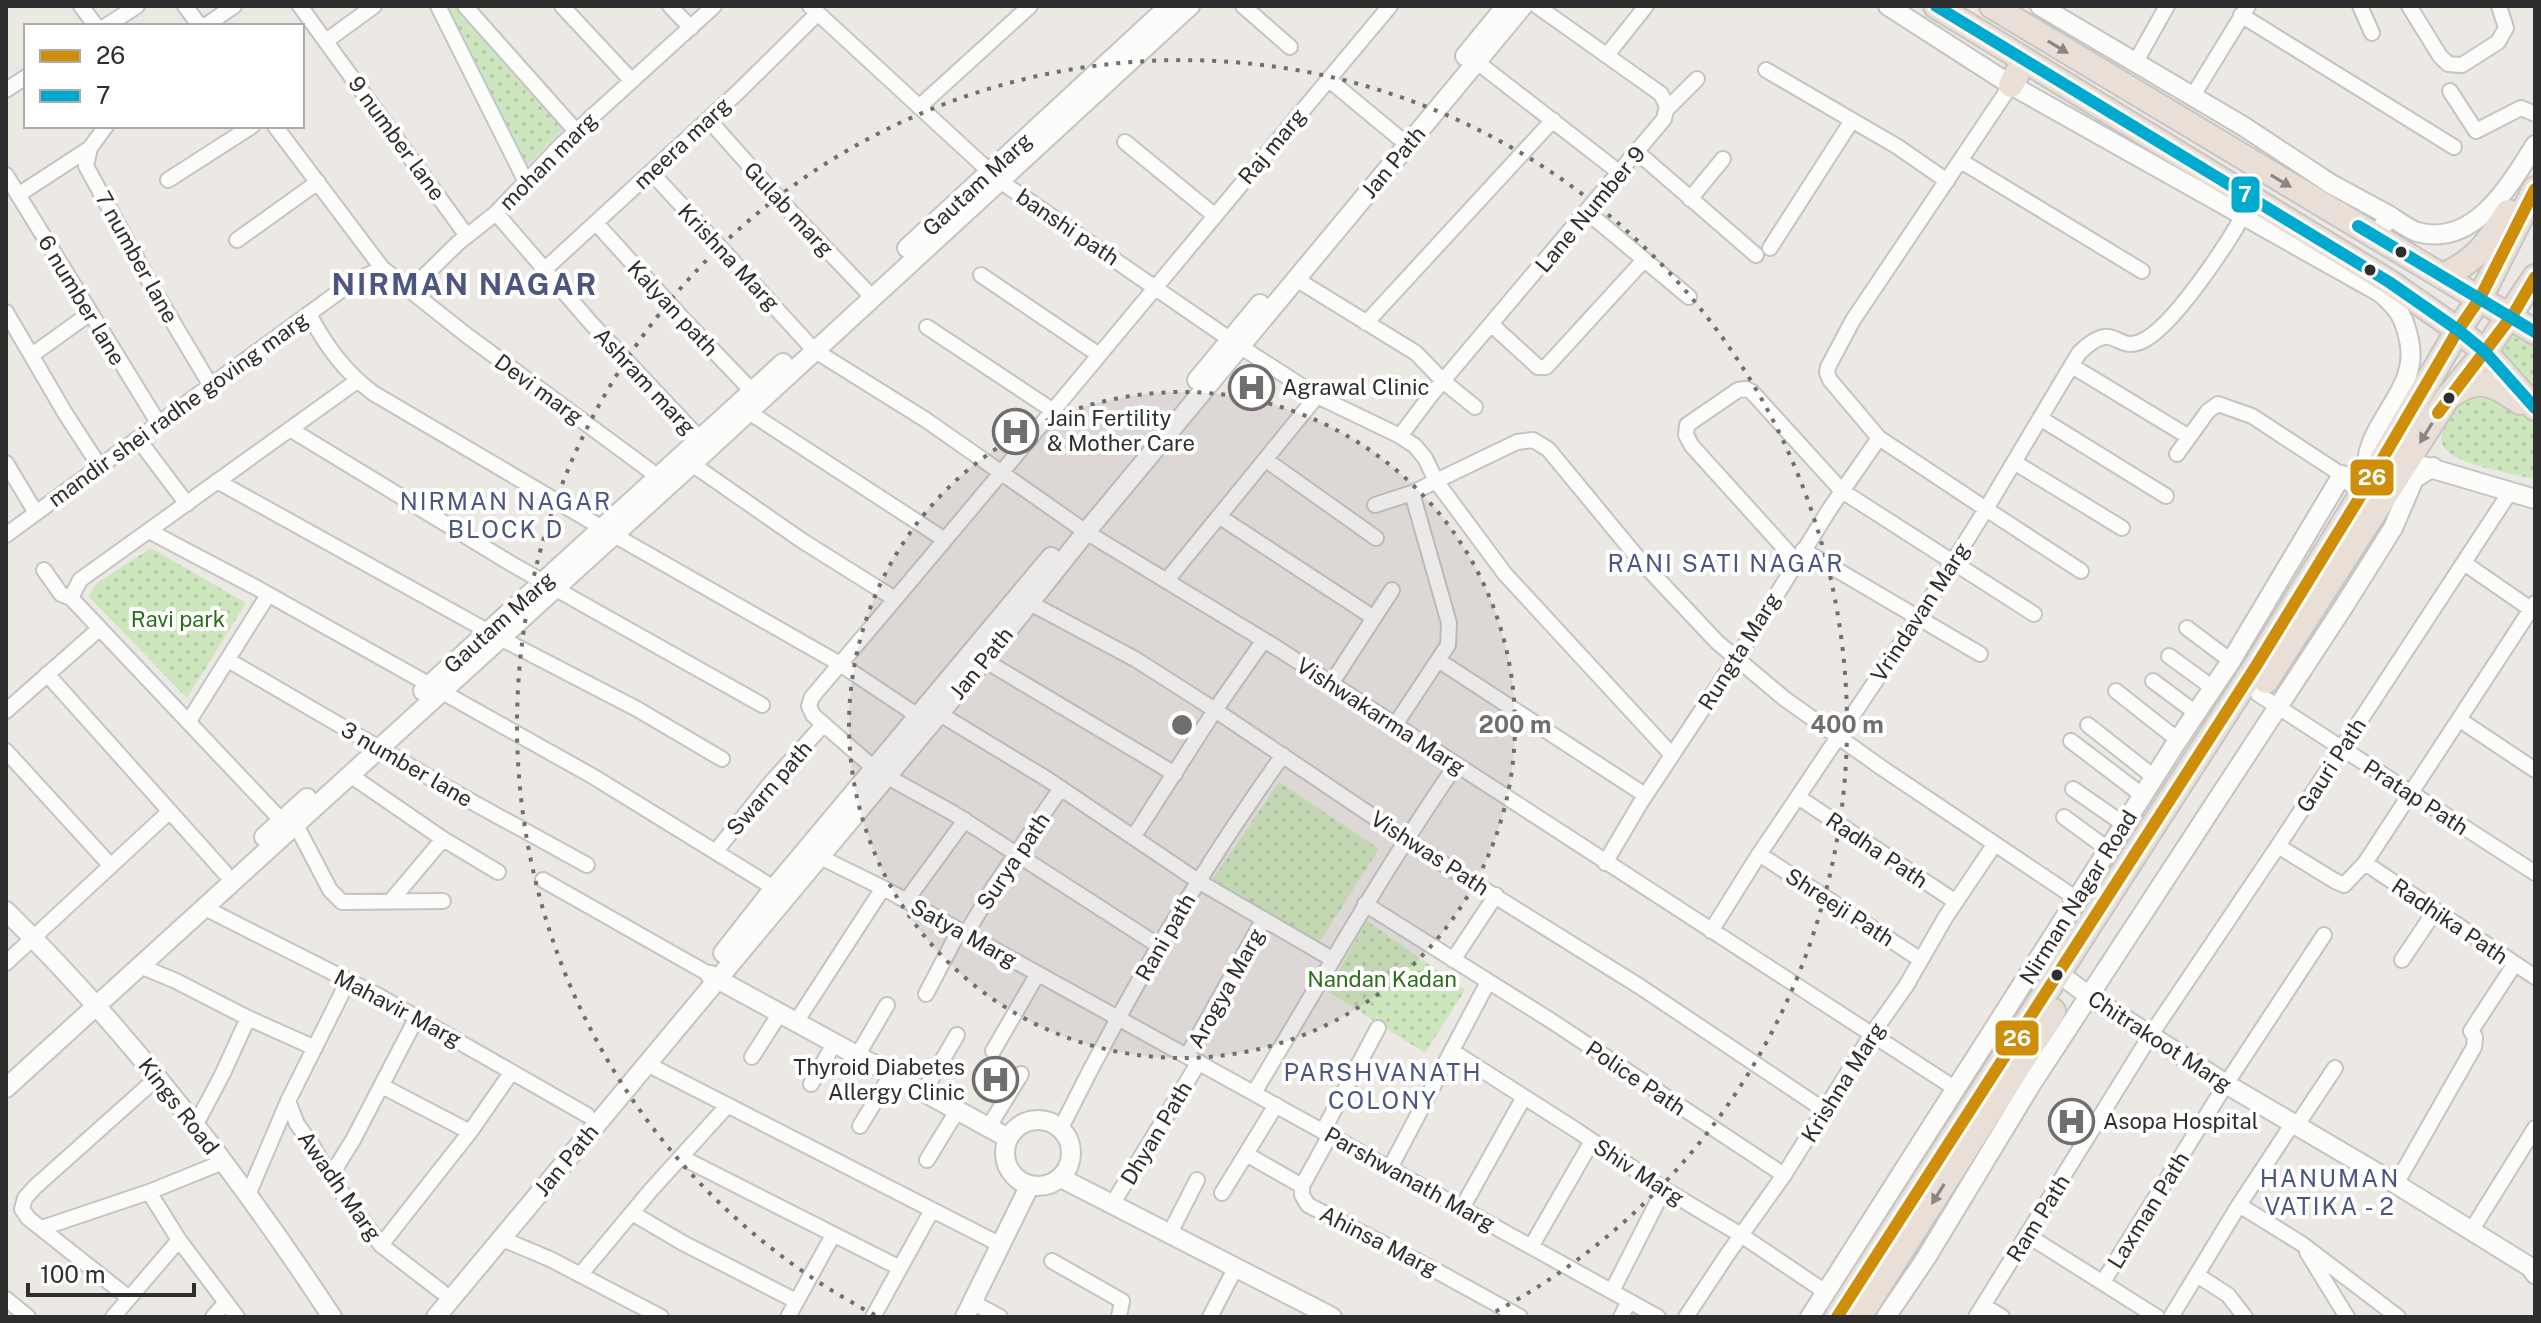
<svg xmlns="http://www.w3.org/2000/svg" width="2541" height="1323" font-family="'Public Sans',sans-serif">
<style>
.green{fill:url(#green-dots)}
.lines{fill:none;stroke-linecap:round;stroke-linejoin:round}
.street-casing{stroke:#c5c4c5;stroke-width:18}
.secondary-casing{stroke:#c5c4c5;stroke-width:22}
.highway-casing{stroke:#c6c5c4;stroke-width:28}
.street{stroke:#fcfcfb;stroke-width:14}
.secondary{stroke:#fcfcfb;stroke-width:18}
.highway{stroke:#eadfd6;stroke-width:24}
.bus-1-casing{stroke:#fff;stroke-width:18}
.bus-2-casing{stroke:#fff;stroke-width:18}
.bus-1{stroke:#cf8e09;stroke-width:12}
.bus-2{stroke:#00a9ce;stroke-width:12}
.oneway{fill:#8c8682}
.ring{fill:none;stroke:#706f6e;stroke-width:4;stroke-dasharray:4 8}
.bus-dot{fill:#2e2e2e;stroke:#fff;stroke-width:3}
.labels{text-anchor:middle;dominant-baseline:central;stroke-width:8;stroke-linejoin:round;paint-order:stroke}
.street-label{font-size:22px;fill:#2e2e2e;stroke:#fff}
.poi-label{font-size:22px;fill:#2e2e2e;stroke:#fff;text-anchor:start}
.park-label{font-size:22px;fill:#2c6e1b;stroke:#fff}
.neighbourhood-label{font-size:24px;letter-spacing:2px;fill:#4d5680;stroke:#fff}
.district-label{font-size:30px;font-weight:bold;letter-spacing:2px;fill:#4d5680;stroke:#fff}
.centre{fill:#706f6e;stroke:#fff;stroke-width:4}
.ring-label{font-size:24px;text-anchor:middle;font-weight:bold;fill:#706f6e;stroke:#fff;stroke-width:8;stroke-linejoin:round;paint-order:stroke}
.line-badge{stroke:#fff;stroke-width:3}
.badge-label{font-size:22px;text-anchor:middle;font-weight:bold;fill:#fff}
</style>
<defs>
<pattern id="green-dots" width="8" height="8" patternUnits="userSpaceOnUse" patternTransform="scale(2)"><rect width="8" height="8" fill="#cee6be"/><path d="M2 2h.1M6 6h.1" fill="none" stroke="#b1c6a4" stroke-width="1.8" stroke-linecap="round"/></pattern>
</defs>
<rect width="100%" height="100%" fill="#ece8e4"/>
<path class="green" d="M445,6H457L563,129L527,166Z
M2508,326L2535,337V387L2501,353L2497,345Z
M2482,392L2523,410L2535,420V479C2515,474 2451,464 2443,446C2439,438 2444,431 2447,423C2456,404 2463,399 2482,392Z
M151,548L246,603L187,698L89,597L96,584Z
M1279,782L1379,849L1317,946L1210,883Z
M1367,921L1465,990L1425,1053L1327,991Z"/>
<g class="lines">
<defs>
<path id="street" d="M81,6L96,26
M185,6L200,26
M300,6L467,236
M438,6L526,182
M465,6L576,131
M562,6L632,81
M670,6L691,28
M810,6L1000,181L1241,347L1317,396L1400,436L1415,446L1425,458L1436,481L1517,442L1533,440L1548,449L1638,558L1717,642L1785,699L1882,768L2077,899
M1243,6L1290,47
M2360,6L2372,33
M2409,6L2440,56L2448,64L2462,65L2498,42L2506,28L2499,6
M2241,15L2454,147
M106,26L137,6
M205,26L234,6
M326,41L374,6
M1607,55L1646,6
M1477,62L1620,173
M2135,63L2167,6
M1766,70L1898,147L1947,181
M1328,79L1398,137
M6,90L26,77
M2450,91L2476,131L2521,108L2535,114
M2192,97L2248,6
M919,107L1030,6
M1666,110L1697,79
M708,119L788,209L872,297
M106,126L90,148L86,166L155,292L211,386
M275,126L382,268L465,334L664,481
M1125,142L1214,215
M1637,152L1756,255
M1961,161L2142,271
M651,172L814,350L926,420L1086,532L1277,648L1956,1089
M6,175L159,424
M168,180L252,126
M18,195L90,148
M1690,199L1723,159
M1587,212L1689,297
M496,213L590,322L700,439
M596,223L683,319L752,391
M237,240L318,182
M1770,248L1851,122
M544,270L737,93L818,13
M981,275L1099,355
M1296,279L1416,353L1443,381L1475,407
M409,291L458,243L496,213L561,145L714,6
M6,312L65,413L100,467
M309,314C326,346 344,371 373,393L614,535L840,664L918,716
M1366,323L1553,120
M1492,325L1538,367H1546L1644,260
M927,327L1052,410
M32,355L89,314
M2072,366L2189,437
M741,407L945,540
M2040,418L2166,496
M290,429L510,563L762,705
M1400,436L1431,395L1664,119L1667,106L1661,94L1537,6
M1879,438L1986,509L2079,353C2115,318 2114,352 2140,342C2172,330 2231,239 2247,208
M138,439L187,504
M2177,454L2208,411L2218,404L2252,416L2342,475
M1266,460L1376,538
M2014,462L2122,528
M6,463L36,513
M692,464L801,540L895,599
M217,481L500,638L637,709L722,759
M1375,505L1412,493L1436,481L1505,574L1672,755
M1220,517L1374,618
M149,531L257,588L594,777L774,888
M6,535L351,283L382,268
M1803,550L1980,654
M1796,561L1692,446L1686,435L1687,425L1738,390L1746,389L1752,392L1842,491L2034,614
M2464,563L2535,612
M44,570L61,594L71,598
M1167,580L1317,396
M1030,603L1135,659L1215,710L1445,865L1639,986L1824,1110
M2187,628L2231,661
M2169,656L2213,688
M228,660L456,793L587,865
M984,660L1175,774
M1438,660L1645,795
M47,674L225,873
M2153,681L2196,713
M1331,684L1392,590
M2116,691L2178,740
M2258,694L2535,873
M6,711L99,629
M940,714L1047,779L1198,881L1332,959
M2460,720L2535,770
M189,721L268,595
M1395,725L1448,645L1449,623L1412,493
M2088,725L2154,777
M2071,741L2142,795
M6,751L111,866
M875,769L813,715L809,706L812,697C1007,469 1197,236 1390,6
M350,775L443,839L498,872
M886,776L953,813L1159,946
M2073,789L2125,825
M1798,797L1956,902
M2064,817L2109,850
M282,821L71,598L80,580L357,381
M296,825L330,890L342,902L443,901
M1134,836L1215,710L1264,640
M2278,846L2335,881L2344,885L2365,863L2535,603
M716,851L768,786L823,725
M814,854L883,888L1658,1317
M1759,854L1921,960
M1605,863L1641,802L1753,633L1829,510L1879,438L1830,380L1827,373L1828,367L1853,320L2011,85
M2365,863L2535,977
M543,880L707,973
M906,901L965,820
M390,902L443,839
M1365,904L1550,1020L1784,1175
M205,908L379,996L587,1115
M1711,931L1756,859L1924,609L1986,509L2081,571
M966,934L993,888L1061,788
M1453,960L1496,895
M2402,960L2435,911
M6,963L170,811
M140,966L176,981L248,1018L315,1048
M926,994L959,931
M796,1022L883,888
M993,1051L1037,975
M1452,1051L1576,1130L1664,1189L1741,1235L1827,1293
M857,1056L887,1005
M1187,1056L1264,919
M752,1057L780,1013
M647,1064L1001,1245
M811,1084L834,1044
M382,1086L470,1132
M923,1093L957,1035
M1254,1093C1320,982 1383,871 1456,765
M288,1101L297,1124L312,1145L330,1177L381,1245L442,1292
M1276,1105L1246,1154L1302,1186
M2297,1125L2335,1068
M195,1126L223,1073L248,1018
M860,1126L891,1075
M988,1128L1021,1074
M1061,1128C1125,998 1199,873 1283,755
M1323,1131L1378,1028
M1330,1135L1302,1186V1195L1308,1205L1444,1275L1520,1317
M681,1157L900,1268
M927,1160L957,1111
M1390,1168L1488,982
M330,1177L353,1140L417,1017
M2396,1184L2474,1047L2475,1037L2471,1031L2514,965
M149,1192L179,1240L237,1317
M1222,1193L1246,1154
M248,1195L288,1101L348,981
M1113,1203L1199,1062
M2239,1205L2302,1244L2398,1317
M1462,1208L1524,1097
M632,1213L683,1243L796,1301
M42,1228L149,1192L223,1162
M2471,1231L2535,1128
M1170,1233L1197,1180
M2027,1235L2157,1317
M500,1238L550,1259L661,1317
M381,1245L470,1132L511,1073
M1531,1247L1592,1141
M2307,1252L2347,1317
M1052,1261L1122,1301L1119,1317
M580,1275L651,1190L728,1105
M2197,1275L2228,1295L2245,1317
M2103,1282L2226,1084L2324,935
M1612,1291L1664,1189
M129,1298L28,1218L22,1209L25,1198L35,1187L158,1077
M6,1299L28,1317
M972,1302L1000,1317
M1984,1306L2002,1317
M113,1317L179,1240
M213,1317L226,1302
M788,1317L833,1235
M873,1317L932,1210
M1210,1317L1236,1267
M1621,1317L1629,1301
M1686,1317L1727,1255L1784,1175L1872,1034L1906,986L1945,918L1994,845
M1976,1317L2150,1036L2278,846L2510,492
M2171,1317L2239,1205L2293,1123"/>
<path id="secondary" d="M1888,6L2011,85L2381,293C2399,309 2404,317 2409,340C2419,384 2380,412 2369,451C2366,461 2368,472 2369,482
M2040,6L2243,126L2331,184L2390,216
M1465,56L1506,6
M2384,224L2390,216C2398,221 2408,229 2417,232C2474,248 2510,185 2535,145
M907,248L1169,6
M1197,380L1260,304
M2423,466L2535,499
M423,691L783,363
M264,837L307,798
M6,911C130,1033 237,1172 332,1317
M723,953L774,888L1051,557
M2049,966L2089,996L2226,1084L2396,1184L2530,1267L2535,1274
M710,975L1008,1138
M6,1088L692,464L1190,6
M1005 1153a33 33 0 1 1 66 0a33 33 0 1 1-66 0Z
M1061,1178L1332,1317
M436,1317L984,660L1086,532L1523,6
M965,1317L1030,1185
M1810,1317L2178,740L2231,661L2342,475L2363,492
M1886,1317L1926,1258L2032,1083L2344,606L2393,528L2414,479L2433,467"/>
<path id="highway" d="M1936,6L2389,282L2458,330L2485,352L2535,408
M1992,6L2535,332
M2011,85L2024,60
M2443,276C2477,260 2488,243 2508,212
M2453,394C2479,375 2496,385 2520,402
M2266,681L2448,397L2485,352L2535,277
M1837,1317L2256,666L2363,492L2458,330L2480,298L2535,189
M1859,1317L2053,1011"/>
</defs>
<use href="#street" class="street-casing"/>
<use href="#secondary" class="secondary-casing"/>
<use href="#highway" class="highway-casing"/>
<use href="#street" class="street"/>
<use href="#secondary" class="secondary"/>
<use href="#highway" class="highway"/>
<defs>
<path id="bus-1" d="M2438,413L2514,313L2535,277
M1837,1317L2256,666L2363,492L2458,330L2480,298L2535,189"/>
<path id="bus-2" d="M1936,6L2389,282L2458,330L2485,352L2535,408
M2358,226L2535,332"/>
</defs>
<use href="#bus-1" class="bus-1-casing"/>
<use href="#bus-2" class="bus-2-casing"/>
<use href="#bus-1" class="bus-1"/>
<use href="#bus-2" class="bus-2"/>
</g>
<defs><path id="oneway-solid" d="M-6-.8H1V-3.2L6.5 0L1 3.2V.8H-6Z" transform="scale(2)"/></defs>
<g class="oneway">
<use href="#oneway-solid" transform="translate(2058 47) rotate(31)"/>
<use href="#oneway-solid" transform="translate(2281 181) rotate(31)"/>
<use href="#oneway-solid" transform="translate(2426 433) rotate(122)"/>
<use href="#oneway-solid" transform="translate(1938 1194) rotate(122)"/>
</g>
<circle cx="1182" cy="725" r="333" fill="#706f6e" fill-opacity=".12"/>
<g class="ring">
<circle cx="1182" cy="725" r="333"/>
<path d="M875 1315A665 665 0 1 1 1489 1315"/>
</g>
<defs>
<symbol id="hospital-ring" viewBox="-11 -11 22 22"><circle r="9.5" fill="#fff" stroke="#706f6e" stroke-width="1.5"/><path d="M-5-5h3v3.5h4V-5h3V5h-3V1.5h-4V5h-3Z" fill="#706f6e"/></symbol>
</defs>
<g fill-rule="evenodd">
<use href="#hospital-ring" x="1226" y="362" width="51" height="51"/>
<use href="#hospital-ring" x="990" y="406" width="51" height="51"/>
<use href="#hospital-ring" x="970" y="1054" width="51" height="51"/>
<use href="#hospital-ring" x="2046" y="1096" width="51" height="51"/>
</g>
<g class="bus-dot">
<circle cx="2401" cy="252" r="7"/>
<circle cx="2370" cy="270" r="7"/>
<circle cx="2449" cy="398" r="7"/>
<circle cx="2057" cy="975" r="7"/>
</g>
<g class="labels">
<g class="street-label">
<text transform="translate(397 138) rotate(54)">9 number lane</text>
<text transform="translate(682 143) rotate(-43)">meera marg</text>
<text transform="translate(1272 146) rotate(-50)">Raj marg</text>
<text transform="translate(548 161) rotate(-45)">mohan marg</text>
<text transform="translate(1393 162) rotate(-50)">Jan Path</text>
<text transform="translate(977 184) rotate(-43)">Gautam Marg</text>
<text transform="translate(789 209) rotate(47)">Gulab marg</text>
<text transform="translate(1590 209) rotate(-50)">Lane Number 9</text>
<text transform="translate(1068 227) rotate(34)">banshi path</text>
<text transform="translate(137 257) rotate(61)">7 number lane</text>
<text transform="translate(729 257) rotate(47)">Krishna Marg</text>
<text transform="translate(82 300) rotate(59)">6 number lane</text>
<text transform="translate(673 308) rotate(47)">Kalyan path</text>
<text transform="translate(645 381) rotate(47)">Ashram marg</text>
<text transform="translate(539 389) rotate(36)">Devi marg</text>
<text transform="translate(178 409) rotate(-36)">mandir shei radhe goving marg</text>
<text transform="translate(1920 612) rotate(-57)">Vrindavan Marg</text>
<text transform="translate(499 622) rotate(-42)">Gautam Marg</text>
<text transform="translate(1739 651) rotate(-58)">Rungta Marg</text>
<text transform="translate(981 663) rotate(-51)">Jan Path</text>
<text transform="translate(1381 716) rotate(33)">Vishwakarma Marg</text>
<text transform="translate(407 764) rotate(30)">3 number lane</text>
<text transform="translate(2331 765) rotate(-57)">Gauri Path</text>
<text transform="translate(769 788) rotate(-49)">Swarn path</text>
<text transform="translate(2416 797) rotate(33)">Pratap Path</text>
<text transform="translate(1877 850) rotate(34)">Radha Path</text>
<text transform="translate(1430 853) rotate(33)">Vishwas Path</text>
<text transform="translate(1013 861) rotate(-56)">Surya path</text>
<text transform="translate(2078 897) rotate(-58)">Nirman Nagar Road</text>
<text transform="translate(1840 907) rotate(33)">Shreeji Path</text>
<text transform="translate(2450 921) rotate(34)">Radhika Path</text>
<text transform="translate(964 933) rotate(29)">Satya Marg</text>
<text transform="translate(1165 937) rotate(-60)">Rani path</text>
<text transform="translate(1226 988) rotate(-61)">Arogya Marg</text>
<text transform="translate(398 1008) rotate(28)">Mahavir Marg</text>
<text transform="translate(2160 1041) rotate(33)">Chitrakoot Marg</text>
<text transform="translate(1636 1078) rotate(34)">Police Path</text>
<text transform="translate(1843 1082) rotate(-58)">Krishna Marg</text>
<text transform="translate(179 1106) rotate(52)">Kings Road</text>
<text transform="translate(1156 1133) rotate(-59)">Dhyan Path</text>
<text transform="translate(566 1160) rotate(-50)">Jan Path</text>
<text transform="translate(1639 1172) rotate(33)">Shiv Marg</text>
<text transform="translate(1410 1179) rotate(29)">Parshwanath Marg</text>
<text transform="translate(340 1186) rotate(55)">Awadh Marg</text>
<text transform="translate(2148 1210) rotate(-58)">Laxman Path</text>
<text transform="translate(2038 1218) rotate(-58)">Ram Path</text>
<text transform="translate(1379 1241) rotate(27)">Ahinsa Marg</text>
</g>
<g class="poi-label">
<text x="1282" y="387">Agrawal Clinic</text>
<text x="1047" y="418">Jain Fertility<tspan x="1047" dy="25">&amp; Mother Care</tspan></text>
<text x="965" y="1067" text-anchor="end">Thyroid Diabetes<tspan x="965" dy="25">Allergy Clinic</tspan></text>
<text x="2103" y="1121">Asopa Hospital</text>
</g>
<g class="park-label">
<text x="178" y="619">Ravi park</text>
<text x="1382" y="979">Nandan Kadan</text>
</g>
<g class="neighbourhood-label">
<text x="506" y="501">NIRMAN NAGAR<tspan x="506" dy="28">BLOCK D</tspan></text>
<text x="1726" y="563">RANI SATI NAGAR</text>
<text x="1383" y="1072">PARSHVANATH<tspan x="1383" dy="28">COLONY</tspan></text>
<text x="2330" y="1178">HANUMAN<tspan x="2330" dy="28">VATIKA - 2</tspan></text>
</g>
<g class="district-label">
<text x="465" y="284">NIRMAN NAGAR</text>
</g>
</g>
<circle cx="1182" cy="725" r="12" class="centre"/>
<g class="ring-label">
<text x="1515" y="733">200 m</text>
<text x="1847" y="733">400 m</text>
</g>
<g class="line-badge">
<rect x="2230" y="175" width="31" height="39" rx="8" fill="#00a9ce"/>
<rect x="2349" y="458" width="46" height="39" rx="8" fill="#cf8e09"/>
<rect x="1994" y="1019" width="46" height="38" rx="8" fill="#cf8e09"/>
</g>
<g class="badge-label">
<text x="2245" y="202">7</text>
<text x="2372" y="485">26</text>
<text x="2017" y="1046">26</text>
</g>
<rect width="2541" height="1323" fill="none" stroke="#2e2e2e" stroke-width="16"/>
<rect x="24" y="24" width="280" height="104" fill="#ffffff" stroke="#ababab" stroke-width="2"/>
<rect x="40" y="50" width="40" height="12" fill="#cf8e09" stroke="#ababab" stroke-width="2"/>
<text x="96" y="64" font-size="24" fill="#2e2e2e">26</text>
<rect x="40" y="90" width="40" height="12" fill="#00a9ce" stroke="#ababab" stroke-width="2"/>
<text x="96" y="104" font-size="24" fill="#2e2e2e">7</text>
<path d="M28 1283v12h166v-12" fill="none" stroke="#2e2e2e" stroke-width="4"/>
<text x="40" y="1283" font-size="24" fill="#2e2e2e" stroke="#ffffff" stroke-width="6" paint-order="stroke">100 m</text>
</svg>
